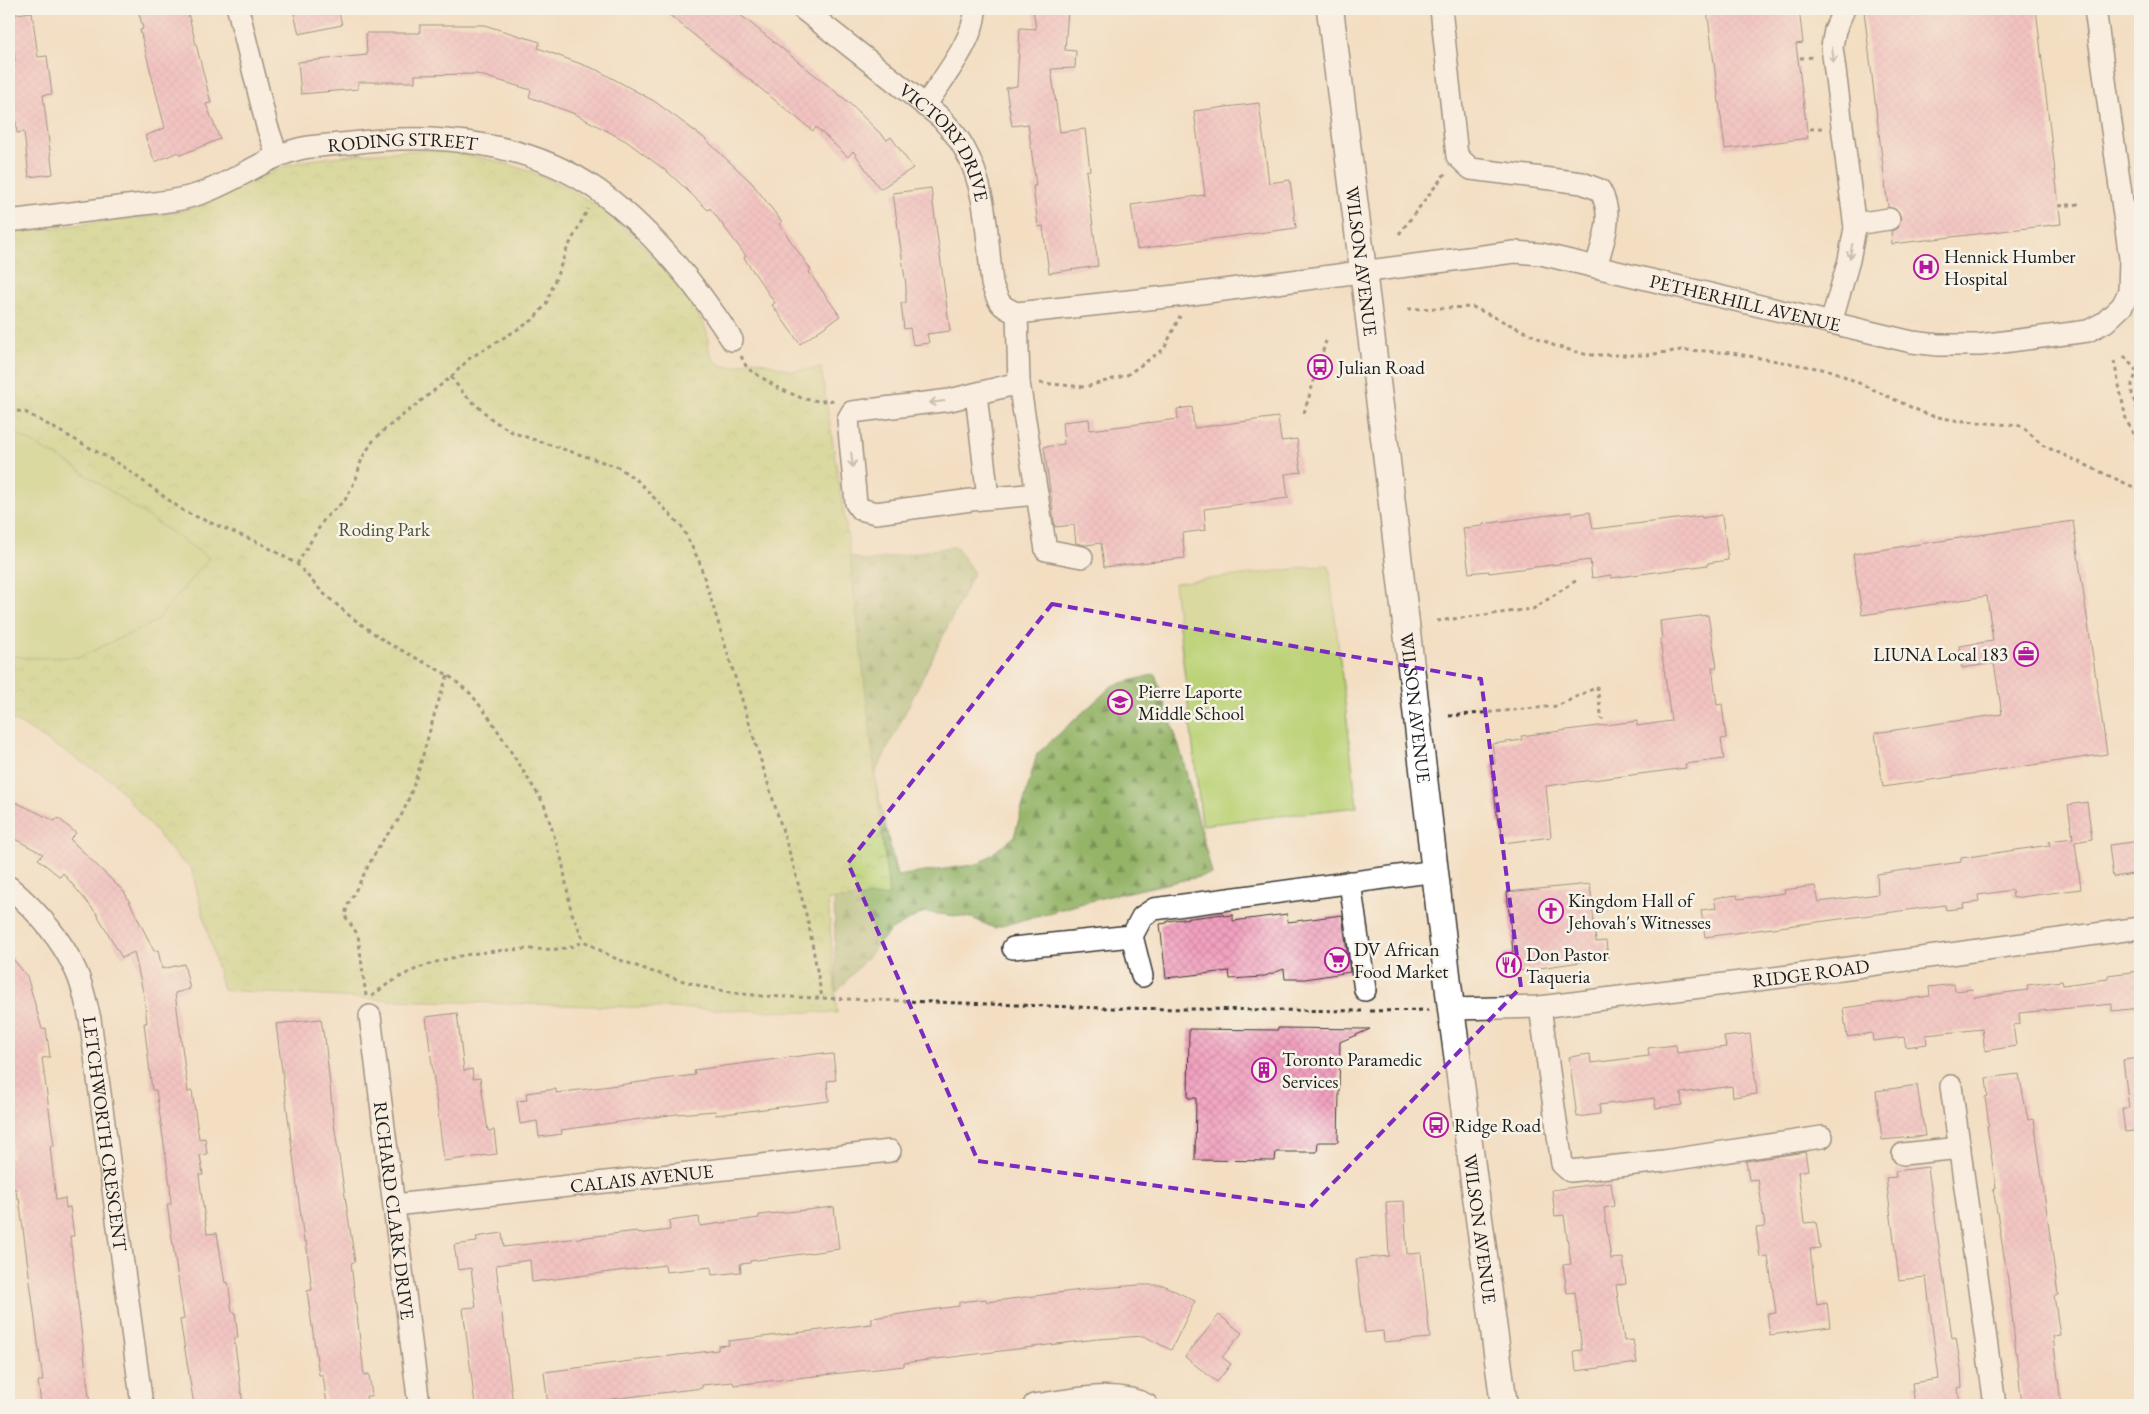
<svg xmlns="http://www.w3.org/2000/svg" width="2149" height="1414" font-family="'EB Garamond',serif">
<style>
.forest{fill:url(#forest-firs);stroke:#586842}
.park{fill:url(#park-crowns);stroke:#6c7749}
.pitch{fill:#bbd276;stroke:#6c7749}
.building{fill:url(#building-cross-hatch)}
.lines{fill:none;stroke-linecap:round;stroke-linejoin:round}
.minor-casing{stroke:#3c3935;stroke-width:24}
.major-casing{stroke:#3c3935;stroke-width:29}
.path{stroke:#3c3935;stroke-width:3;stroke-dasharray:4 4;stroke-linecap:butt}
.minor{stroke:#fff;stroke-width:21}
.major{stroke:#fff;stroke-width:26}
.oneway{stroke:#999}
.marked{fill:none;stroke:#7b2cbf;stroke-width:4;stroke-dasharray:10 6;stroke-linejoin:round}
.labels{text-anchor:middle;dominant-baseline:central;stroke-width:5;stroke-linejoin:round;paint-order:stroke}
.street-label{font-size:19px;fill:#1c1c1c;stroke:#f7f3e8}
.poi-label{font-size:19px;fill:#1c1c1c;stroke:#f7f3e8;text-anchor:start}
.park-label{font-size:19px;fill:#4c5337;stroke:#f7f3e8}
</style>
<defs>
<pattern id="forest-firs" width="22" height="20" patternUnits="userSpaceOnUse" patternTransform="scale(1.25)"><rect width="22" height="20" fill="#94b467"/><path d="M5 1l3.5 6h-7zM16 11l3.5 6h-7z" fill="#789254"/></pattern>
<pattern id="park-crowns" width="20" height="18" patternUnits="userSpaceOnUse" patternTransform="scale(1.25)"><rect width="20" height="18" fill="#bbd276"/><path d="M2 6a3 3 0 1 1 6 0M12 15a3 3 0 1 1 6 0" fill="none" stroke="#a0b466"/></pattern>
<pattern id="building-cross-hatch" width="8" height="8" patternUnits="userSpaceOnUse" patternTransform="scale(1.25)"><rect width="8" height="8" fill="#f2a1c0"/><path d="M0 0l8 8M0 8l8-8" fill="none" stroke="#cf8aa4"/></pattern>
</defs>
<rect width="100%" height="100%" fill="#f7f3e8"/>
<filter id="ink" filterUnits="userSpaceOnUse"><feTurbulence type="fractalNoise" baseFrequency=".02" numOctaves="2"/><feDisplacementMap in="SourceGraphic" scale="10" xChannelSelector="R" yChannelSelector="G"/><feConvolveMatrix kernelMatrix="1 2 1 2 8 2 1 2 1" color-interpolation-filters="sRGB"/></filter>
<filter id="wash" filterUnits="userSpaceOnUse"><feTurbulence type="fractalNoise" baseFrequency=".0096" numOctaves="4" result="noise"/><feDisplacementMap in="SourceGraphic" scale="20" xChannelSelector="R" yChannelSelector="G"/><feGaussianBlur stdDeviation="1.12" result="paint"/><feColorMatrix in="noise" values="0 0 0 0 0 0 0 0 0 0 0 0 0 0 0 0 0 1.4 0 .05"/><feComposite in="paint" operator="in"/></filter>
<g filter="url(#wash)">
<rect width="100%" height="100%" fill="#f3dec2"/>
<path class="forest" d="M956,546L974,573L874,776L897,876L979,864L1014,837L1037,754L1112,686L1155,674L1182,756L1212,874L1105,897L994,928L972,918L924,912L891,930L836,993L834,892L845,554L866,561Z"/>
<path class="park" d="M419,150C486,152 556,174 609,215C631,232 650,253 668,274C679,286 698,312 705,327C709,335 707,344 710,353C717,371 739,369 751,359L793,371L821,368L848,540L889,895L828,900L837,1013L390,1000L223,990L191,868L180,860L113,781L17,722L9,720V233L175,213L216,200L285,166L309,160L359,154Z"/>
<path class="pitch" d="M9,430L72,465L209,558L156,621L80,657L26,658L9,655Z
M1329,565L1357,807L1202,825L1174,583Z"/>
<g id="blocks">
<path class="building" d="M138,9H187L211,103L206,104L220,139L180,155L178,152L155,162L145,136L165,128L140,30L143,29Z
M293,9H338L342,25L299,34Z
M662,9H733L846,100L887,140L891,137L913,168L880,189L853,151L848,157L816,127L813,131Z
M1033,9H1068L1065,50L1076,51L1075,68L1051,69L1060,132L1085,129L1090,170L1086,171L1098,266L1049,273L1043,226L1038,227L1033,186H1036L1028,124L1012,126L1006,88L1017,86L1020,28L1036,29Z
M1707,9H1799L1803,43L1796,44L1808,138L1725,149Z
M1880,9H2036L2061,224L1892,244L1891,231L1897,228L1901,218L1898,211L1888,207L1864,11Z
M32,12L38,57L47,56L52,94L43,95L53,174L29,177L24,132L17,133L14,106L9,62L15,61L9,15Z
M420,25H484L540,42L538,48L597,70L654,101L703,137L752,183L782,222L779,224L811,270L809,272L840,316L800,344L772,305L775,303L744,258L746,256L710,208L708,210L669,173L626,141L575,114L529,97L531,90L477,74L415,75V82H358V89L301,94L298,62L367,55L366,33H420Z
M1259,103L1269,183L1290,180L1296,228L1137,249L1131,205L1205,195L1194,111Z
M931,188L950,331L927,334L929,343L913,345L910,328L904,329L901,303H906V286L893,193Z
M1192,407L1194,428L1278,417L1281,441L1297,439L1301,472L1285,474L1288,498L1204,509L1206,530L1182,533L1185,558L1104,567L1101,543L1086,545L1076,543L1074,525L1055,527L1044,447L1064,444L1062,422L1089,419L1090,430L1178,419L1177,409Z
M1571,512L1572,515L1590,512L1593,529L1701,516L1702,518L1722,515L1728,560L1708,563V565L1611,578V575L1592,578L1590,560L1489,573V571L1469,573L1463,528L1483,526V524Z
M2073,521L2107,754L1883,787L1875,733L2002,714L1994,663L1962,668L1959,646L1993,641L1987,596L1862,615L1853,554Z
M1708,615L1717,667H1712L1717,705L1722,704L1726,738L1721,739L1724,759L1685,764L1686,768L1546,786L1551,837L1503,843L1501,825H1498L1491,764H1495L1492,744L1522,740L1521,736L1637,721V726L1671,721L1660,639H1662L1660,621Z
M9,799L55,821L58,818L76,833L70,839L125,893L154,951L158,950L162,969L184,964L190,989L175,993L188,1092L192,1091L199,1139L205,1138L207,1154L200,1155L203,1175H199L202,1199L207,1234L217,1233L225,1283L228,1282L232,1312H235L238,1338H234L243,1405H194L180,1320L184,1319L167,1204H171L170,1185L156,1090H152L144,1023H147L144,996L134,952L122,958L97,914L63,873L60,877L38,859L43,854L9,836Z
M2087,802L2092,839L2075,842L2081,889L2013,898L2012,890L1978,895L1979,902L1963,904L1964,908L1946,910L1945,905L1705,937L1701,910L1716,908L1714,898L1737,895L1738,899L1785,893L1784,890L1815,886L1819,902L1878,894L1877,874L1961,862V858L2050,845L2049,841L2073,838L2068,805Z
M2140,841V873L2113,877L2109,845Z
M1590,884L1596,942L1606,941L1608,958L1505,973L1503,954L1513,952L1507,892Z
M1223,914V916L1233,915V921L1287,914L1288,922L1342,915L1350,972L1305,979H1285L1284,969L1262,977L1230,979L1229,971L1166,978L1160,924L1167,923V921Z
M9,954L27,976L42,1029L46,1028L50,1057L42,1058L54,1146H50L56,1200L65,1198L66,1208L70,1207L74,1236H70L90,1405H69V1403L41,1405L38,1381H43L19,1198H17L16,1189L9,1190V1158L13,1157L9,1121Z
M2139,971L2140,1008L2112,1011V1004L2019,1013L2020,1024L2013,1025L2016,1046L1985,1051L1982,1029L1926,1035L1927,1044L1906,1047L1904,1037L1873,1041L1872,1033L1847,1037L1843,1008L1930,996L1929,987L1954,984L1955,991L1972,989L1973,997L2028,990L2027,985L2062,981L2063,985L2108,979V975Z
M457,1013L464,1071L472,1069L473,1079L480,1078L488,1131L494,1130L497,1154L444,1161L426,1017Z
M321,1019L324,1038H325L334,1124L355,1262L351,1263L364,1375L369,1374L372,1396H366L367,1404L356,1405H327L323,1375H319L307,1291L312,1290L306,1241H304L276,1024Z
M1278,1028L1370,1029L1340,1042L1338,1142H1318L1317,1152H1276L1275,1161L1195,1160L1196,1098H1188L1189,1029L1278,1030Z
M1750,1034L1757,1094L1733,1097L1732,1086L1681,1093L1682,1105L1656,1108L1654,1098L1599,1105L1600,1114L1577,1117L1569,1057L1590,1054L1591,1063L1649,1056L1648,1048L1676,1045L1677,1053L1726,1047L1724,1037Z
M823,1053V1055L833,1054L836,1080L827,1081L829,1101L716,1115L715,1111L677,1114L561,1130L562,1134L539,1137L537,1121L520,1124L517,1101L527,1100L526,1093L556,1089V1093L695,1075L694,1070Z
M2140,1058V1130L2125,1132L2122,1108H2129L2123,1060Z
M2019,1074L2028,1120L2034,1119L2058,1295L2054,1296L2060,1335L2053,1336L2061,1404L2052,1405H2022L2008,1280L1993,1188H1996L1987,1126L1989,1125L1985,1097L1988,1096L1986,1078Z
M1917,1085L1925,1136L1882,1140L1876,1091Z
M1805,1152L1808,1170L1798,1172L1804,1223L1816,1222L1820,1248L1810,1249L1817,1305L1827,1303L1830,1327L1770,1335L1767,1314L1776,1313L1768,1256L1760,1257L1756,1228L1765,1227L1758,1179L1749,1180L1746,1161Z
M1928,1167L1952,1338L1956,1337L1961,1370L1962,1387L1958,1388L1960,1405H1915L1912,1383L1939,1379L1931,1317L1926,1277L1899,1280L1886,1178L1896,1177L1895,1171Z
M1611,1182L1614,1206L1604,1208L1611,1259L1623,1258L1626,1284L1616,1285L1624,1341L1633,1340L1637,1363L1576,1371L1574,1351L1582,1350L1575,1292L1567,1293L1563,1265L1571,1264L1564,1215L1555,1216L1552,1190Z
M1404,1201L1407,1254L1421,1253L1430,1338L1384,1342L1383,1331L1365,1333L1356,1259L1389,1256L1386,1202Z
M834,1207L839,1249L750,1261V1263L740,1264L741,1272L712,1275L711,1267L666,1272L665,1265L532,1282L530,1260L496,1265L513,1405H475L463,1308L476,1307L471,1268L458,1270L454,1245L477,1242L476,1237L502,1233L504,1247L637,1231V1234L670,1230L669,1221L699,1217L700,1226L759,1218V1215Z
M1139,1285H1163L1195,1301L1171,1350L1144,1336L1097,1339L904,1363V1366L734,1385L733,1382L702,1385V1388L562,1405H548L544,1372L718,1350V1346L729,1345L728,1341L872,1324V1318L959,1306V1302L986,1299L987,1302L1089,1289Z
M1219,1315L1242,1333L1222,1357L1231,1364L1217,1382L1185,1357Z"/>
</g>
</g>
<g filter="url(#ink)">
<use href="#blocks" fill-opacity="0" stroke="#3c3935" stroke-width="1"/>
<g class="lines">
<defs>
<g id="minor">
<path d="M238,9L267,126L277,155"/>
<path id="s1" d="M803,9L940,117C949,127 958,136 964,148C987,187 987,240 992,284C998,302 1000,307 1017,313L1185,295L1514,252L1541,254L1912,342L1938,345H1980L2088,331L2105,322L2122,306L2129,292L2130,258L2095,9"/>
<path d="M1441,9L1457,156L1471,169L1582,183L1600,190C1615,217 1603,240 1596,267"/>
<path d="M925,106C942,79 975,40 975,9"/>
<path id="s2" d="M9,221C48,216 87,211 127,206C151,203 176,202 199,194C234,183 263,158 299,149C316,145 335,145 352,143C435,132 529,141 599,191C652,230 697,286 732,340"/>
<path d="M1855,224L1889,219"/>
<path d="M1017,313L1019,383L1046,550L1082,557"/>
<path d="M1831,323L1849,260L1855,228L1832,47L1835,30L1844,9"/>
<path d="M1019,383L950,400L852,412L848,419L856,503L860,509L876,513L971,500L1037,494"/>
<path d="M976,394L988,498"/>
<path d="M1350,882L1365,990"/>
<path id="s3" d="M9,887C36,910 61,938 76,971C83,986 86,1003 90,1019L142,1405"/>
<path d="M1132,936L1142,976"/>
<path d="M1013,948L1132,936L1142,917L1154,909L1436,871"/>
<path d="M1540,1007L1562,1164L1570,1171L1664,1161L1822,1137"/>
<path id="s4" d="M1451,1009L1540,1007L1797,975L2140,928"/>
<path id="s5" d="M370,1016L419,1405"/>
<path d="M1951,1086L1995,1405"/>
<path d="M1903,1154L1960,1148"/>
<path id="s6" d="M394,1205L890,1151"/>
<path d="M1034,1405C1068,1401 1116,1388 1147,1405"/>
</g>
<g id="major">
<path id="s7" d="M1330,9L1387,461L1451,1009L1504,1405"/>
</g>
</defs>
<use href="#minor" class="minor-casing"/>
<use href="#major" class="major-casing"/>
<path class="path" d="M1800,58L1814,57
M1810,129L1822,128
M2059,206L2079,204
M1399,234L1447,171
M1408,309L1473,307L1555,346L1588,355H1647L1681,350L1705,351L1732,353L1833,371L1928,415L1953,420L2022,426L2042,445L2140,490
M2139,348H2140
M741,356L747,368L778,388L804,399L820,401L836,400
M2124,356L2135,369L2136,374L2132,384V394L2140,418
M2114,361L2126,419L2140,448
M451,377L464,394L494,421L514,433L618,467L638,481L682,527L699,561L793,864L809,926L822,998
M1040,383L1085,387L1127,375L1164,349L1180,316
M9,410L25,412L121,465L185,512L262,544L297,564L322,592L351,617L386,642L448,675L471,694L491,720L544,804L562,861L571,911L584,941L612,957L650,971L704,987L735,993L761,996L1104,1008L1362,1011
M1304,413L1326,341
M297,564L325,518L345,500L356,479L362,458L373,441L383,431L451,377L470,358L533,320L546,304L567,249L588,209
M1437,621L1533,609L1577,580
M1449,716L1557,706L1597,687L1602,720
M366,996L358,935L345,916L347,906C358,887 367,867 378,848C386,834 397,825 404,810C423,767 430,719 448,675
M372,996C416,959 472,951 528,949C548,949 566,952 584,941
M1370,1011L1429,1010"/>
<use href="#minor" class="minor"/>
<use href="#major" class="major"/>
</g>
<defs><path id="oneway-shaft" d="M-6 0H5M1.5-3L5.5 0L1.5 3" fill="none" stroke-width="1.6" stroke-linecap="round" stroke-linejoin="round" transform="scale(1.25)"/></defs>
<g class="oneway">
<use href="#oneway-shaft" transform="translate(1833 55) rotate(83)"/>
<use href="#oneway-shaft" transform="translate(1851 251) rotate(101)"/>
<use href="#oneway-shaft" transform="translate(937 402) rotate(173)"/>
<use href="#oneway-shaft" transform="translate(852 460) rotate(84)"/>
</g>
</g>
<path d="M0 0H2149V1414H0ZM1052,604L1481,679L1521,987L1310,1207L978,1161L848,863Z" fill="#f3dec2" fill-opacity=".55" fill-rule="evenodd"/>
<path class="marked" d="M1052,604L1481,679L1521,987L1310,1207L978,1161L848,863Z"/>
<defs>
<symbol id="hospital-ring" viewBox="-11 -11 22 22"><circle r="9.5" fill="#f7f3e8" stroke="#b5179e" stroke-width="1.5"/><path d="M-5-5h3v3.5h4V-5h3V5h-3V1.5h-4V5h-3Z" fill="#b5179e"/></symbol>
<symbol id="bus-ring" viewBox="-11 -11 22 22"><circle r="9.5" fill="#f7f3e8" stroke="#b5179e" stroke-width="1.5"/><path d="M-5-6H5V4H4V6H2V4H-2V6H-4V4H-5ZM-3.5-4V0h7V-4ZM-3.5 1.2v1.5H-2V1.2ZM2 1.2v1.5H3.5V1.2Z" fill="#b5179e"/></symbol>
<symbol id="office-ring" viewBox="-11 -11 22 22"><circle r="9.5" fill="#f7f3e8" stroke="#b5179e" stroke-width="1.5"/><path d="M-6-3h4V-5.5h4V-3h4V5H-6ZM-1-4.5V-3h2v-1.5ZM-6 0V1H6V0Z" fill="#b5179e"/></symbol>
<symbol id="school-ring" viewBox="-11 -11 22 22"><circle r="9.5" fill="#f7f3e8" stroke="#b5179e" stroke-width="1.5"/><path d="M0-5L7-2L0 1L-7-2ZM-4 1L0 2.5L4 1V4Q0 6-4 4Z" fill="#b5179e"/></symbol>
<symbol id="church-ring" viewBox="-11 -11 22 22"><circle r="9.5" fill="#f7f3e8" stroke="#b5179e" stroke-width="1.5"/><path d="M-1.2-6h2.4v3.5h3.3v2.4h-3.3V6h-2.4V-.1h-3.3v-2.4h3.3Z" fill="#b5179e"/></symbol>
<symbol id="supermarket-ring" viewBox="-11 -11 22 22"><circle r="9.5" fill="#f7f3e8" stroke="#b5179e" stroke-width="1.5"/><path d="M-6-5.5h2.5l.6 2H6L4.5 2H-2.5L-4.4-4H-6ZM-1.5 3.2a1.3 1.3 0 1 0 .1 0ZM3 3.2a1.3 1.3 0 1 0 .1 0Z" fill="#b5179e"/></symbol>
<symbol id="restaurant-ring" viewBox="-11 -11 22 22"><circle r="9.5" fill="#f7f3e8" stroke="#b5179e" stroke-width="1.5"/><path d="M-5-6h1v4h1v-4h1v4h1v-4h1v5L-1.5 .5V6h-2V.5L-5-1ZM5-6V6H3V1.5H1.5Q1.5-4 5-6Z" fill="#b5179e"/></symbol>
<symbol id="building-ring" viewBox="-11 -11 22 22"><circle r="9.5" fill="#f7f3e8" stroke="#b5179e" stroke-width="1.5"/><path d="M-4-6H4V6H1V3H-1V6H-4ZM-2.5-4.3h1.7v1.8h-1.7ZM.8-4.3h1.7v1.8H.8ZM-2.5-1h1.7V.8h-1.7ZM.8-1h1.7V.8H.8Z" fill="#b5179e"/></symbol>
</defs>
<g fill-rule="evenodd">
<use href="#hospital-ring" x="1912" y="253" width="28" height="28"/>
<use href="#bus-ring" x="1306" y="353" width="28" height="28"/>
<use href="#office-ring" x="2012" y="640" width="28" height="28"/>
<use href="#school-ring" x="1106" y="688" width="28" height="28"/>
<use href="#church-ring" x="1537" y="897" width="28" height="28"/>
<use href="#supermarket-ring" x="1323" y="946" width="28" height="28"/>
<use href="#restaurant-ring" x="1495" y="951" width="28" height="28"/>
<use href="#building-ring" x="1250" y="1056" width="28" height="28"/>
<use href="#bus-ring" x="1422" y="1111" width="28" height="28"/>
</g>
<g class="labels">
<g class="street-label">
<text stroke="none"><textPath href="#s2" startOffset="406">RODING STREET</textPath></text>
<text stroke="none"><textPath href="#s1" startOffset="198">VICTORY DRIVE</textPath></text>
<text stroke="none"><textPath href="#s7" startOffset="254">WILSON AVENUE</textPath></text>
<text stroke="none"><textPath href="#s1" startOffset="1132">PETHERHILL AVENUE</textPath></text>
<text stroke="none"><textPath href="#s7" startOffset="704">WILSON AVENUE</textPath></text>
<text stroke="none"><textPath href="#s4" startOffset="362">RIDGE ROAD</textPath></text>
<text stroke="none"><textPath href="#s3" startOffset="274">LETCHWORTH CRESCENT</textPath></text>
<text stroke="none"><textPath href="#s6" startOffset="249">CALAIS AVENUE</textPath></text>
<text stroke="none"><textPath href="#s5" startOffset="196">RICHARD CLARK DRIVE</textPath></text>
<text stroke="none"><textPath href="#s7" startOffset="1229">WILSON AVENUE</textPath></text>
</g>
<g class="poi-label">
<text x="1944" y="256">Hennick Humber<tspan x="1944" dy="22">Hospital</tspan></text>
<text x="1338" y="367">Julian Road</text>
<text x="2008" y="654" text-anchor="end">LIUNA Local 183</text>
<text x="1138" y="691">Pierre Laporte<tspan x="1138" dy="22">Middle School</tspan></text>
<text x="1568" y="900">Kingdom Hall of<tspan x="1568" dy="22">Jehovah's Witnesses</tspan></text>
<text x="1354" y="949">DV African<tspan x="1354" dy="22">Food Market</tspan></text>
<text x="1526" y="954">Don Pastor<tspan x="1526" dy="22">Taqueria</tspan></text>
<text x="1282" y="1059">Toronto Paramedic<tspan x="1282" dy="22">Services</tspan></text>
<text x="1454" y="1125">Ridge Road</text>
</g>
<g class="park-label">
<text x="384" y="529">Roding Park</text>
</g>
</g>
<rect width="2149" height="1414" fill="none" stroke="#f7f3e8" stroke-width="30"/>
</svg>
